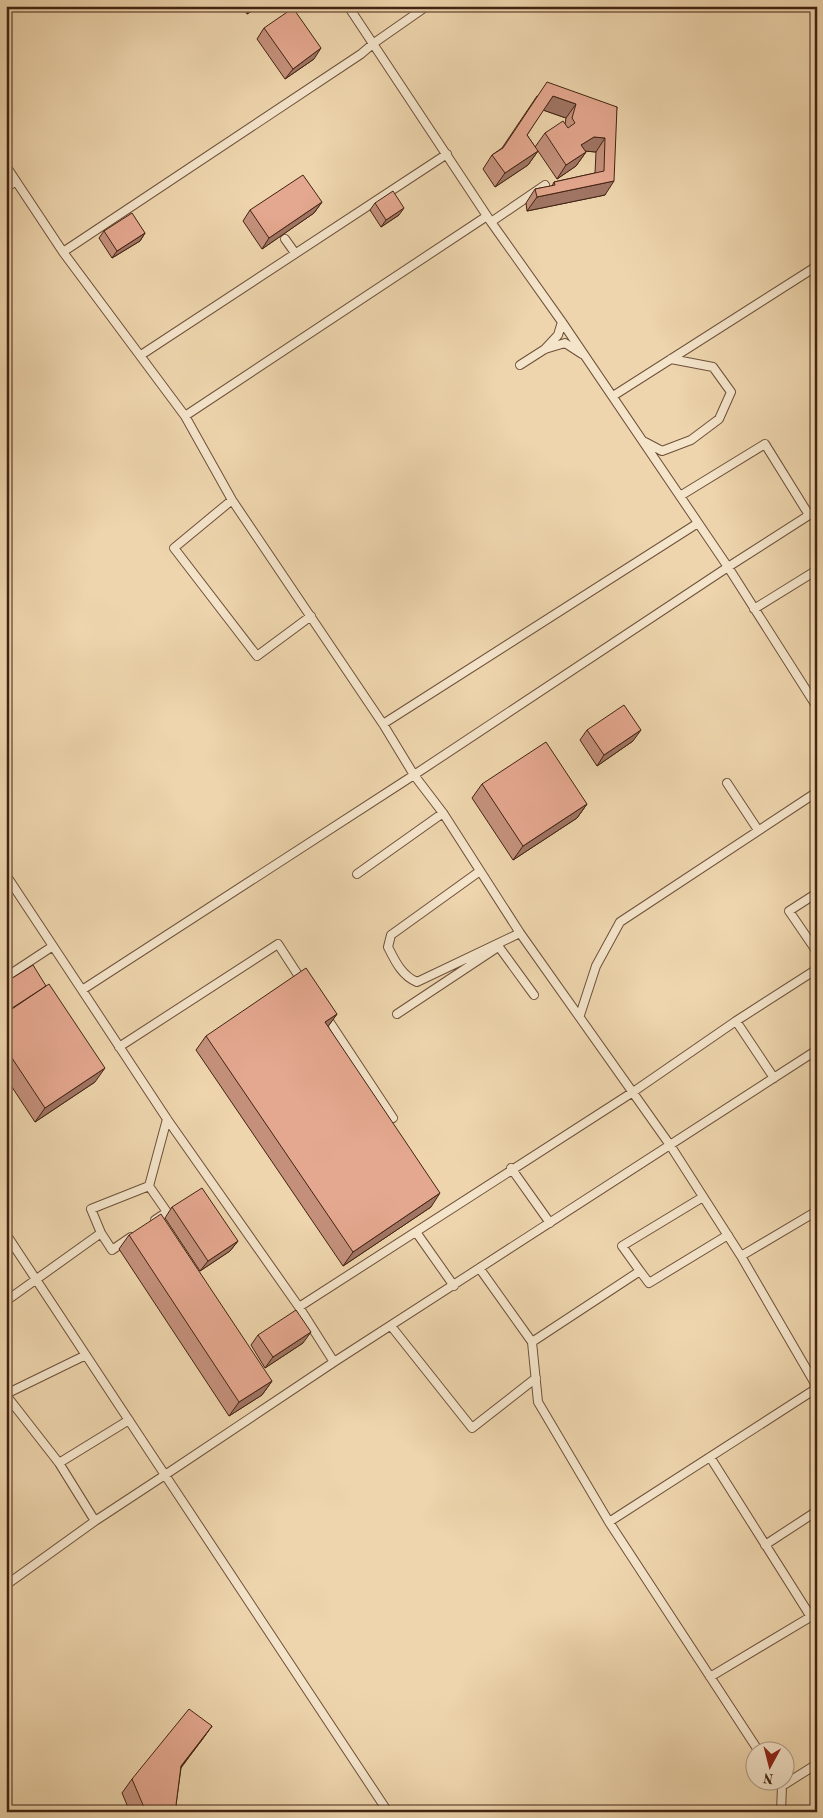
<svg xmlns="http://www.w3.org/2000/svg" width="823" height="1818" font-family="'Old Standard TT',serif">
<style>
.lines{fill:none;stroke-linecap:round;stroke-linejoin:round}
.lane-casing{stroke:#6d5039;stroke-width:10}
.lane{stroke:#f4e4ca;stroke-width:8}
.wall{fill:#c4907b;stroke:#422312;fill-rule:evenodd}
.shaded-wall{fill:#a07564;stroke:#422312}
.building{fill:#e4a78f;stroke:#422312}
</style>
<rect width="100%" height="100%" fill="#eed5ad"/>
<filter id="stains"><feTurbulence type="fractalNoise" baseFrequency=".004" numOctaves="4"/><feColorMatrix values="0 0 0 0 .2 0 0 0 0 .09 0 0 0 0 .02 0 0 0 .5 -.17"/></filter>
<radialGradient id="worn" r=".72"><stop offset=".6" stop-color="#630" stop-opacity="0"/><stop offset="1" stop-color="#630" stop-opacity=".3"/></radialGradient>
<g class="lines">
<defs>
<path id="lane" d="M348,6L491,222L562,322L728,567L817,707
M6,166L63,252L185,416L232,500L383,724L414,775L443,813L520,933L670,1145L741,1256L817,1387
M6,188L16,181
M491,222L545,185
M285,239L295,253
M63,252L361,54L374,43L427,6
M545,349L558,335L562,322
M141,355L447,154
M520,365L545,349L565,343L582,354
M613,396L817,266
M185,416L487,216
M645,442L662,451L691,440L719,419L731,392L713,367L671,359
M680,496L765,444L809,515
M232,500L174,548L257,656L311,616
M754,609L817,570
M383,724L698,523
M727,783L758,830
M480,871L391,935L388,947C395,961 402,976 417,982L520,933
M357,874L443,813
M6,875L82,990
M817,893L789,911L817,952
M499,947L534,995
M6,977L53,946
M397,1014L495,949
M325,1015L393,1118
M580,1015L596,966L620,922L817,792
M736,1021L774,1078
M119,1047L278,944L302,981
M511,1168L550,1223
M155,1220L167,1212L149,1186L167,1119
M416,1232L454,1286
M101,1233L91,1209L149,1186
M6,1234L165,1475L95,1521L6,1585
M728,1235L649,1283L640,1271L532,1342L538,1402L609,1522L758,1750
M741,1256L817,1211
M480,1269L532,1342
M640,1271L622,1246L703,1197
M6,1301L101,1233L112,1250L131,1237
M299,1307L633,1092L736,1021L817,969
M391,1326L472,1428L536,1378
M334,1362L299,1307L167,1119L82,990L414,775L728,567L817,510
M6,1394L86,1355
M6,1395L59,1463L95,1521
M710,1457L811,1617
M59,1463L129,1420
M609,1522L817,1388
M765,1545L817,1511
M710,1677L817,1613
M388,1812L165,1475L334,1362L817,1050
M781,1812L782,1786L817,1764"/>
</defs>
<use href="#lane" class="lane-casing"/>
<use href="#lane" class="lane"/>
</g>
<path class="wall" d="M242,6H260L247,14Z
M264,28L314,59L285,79L257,39Z
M537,96L617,107L605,195L527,211L526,203L535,189L552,186L554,182L595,173L596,152L585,151L586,152L576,166L557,179L538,151L528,165L495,187L483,169L492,155L502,148ZM543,110L566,118L565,124L545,133L535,147L527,135Z
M322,202L314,213L262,249L243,221L250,210Z
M375,203L399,215L381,227L370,210Z
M104,231L145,233L140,241L112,258L99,238Z
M587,730L633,741L597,766L580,740Z
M482,784L587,804L577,818L513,860L472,798Z
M6,982L95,1082L35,1122L6,1078Z
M337,1014L328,1026L431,1207L343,1266L196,1050L206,1036Z
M172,1207L238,1241L230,1251L200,1271L165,1218Z
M129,1235L272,1381L262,1395L229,1416L119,1249Z
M258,1335L303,1343L265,1368L251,1345Z
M212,1726L181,1768L176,1805L179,1812H130L122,1793L132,1779Z"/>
<path class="shaded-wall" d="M254,6H260L247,14L252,7Z
M321,48L314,59L285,79L293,69Z
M553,96L576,104L566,118L543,110Z
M594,137L605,138L596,152L584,151L581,145Z
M538,151L528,165L495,187L505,173Z
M586,152L576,166L557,179L566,165Z
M614,181L605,195L527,211L537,197Z
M322,202L314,213L262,249L269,238Z
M404,208L399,215L381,227L386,220Z
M145,233L140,241L112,258L117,251Z
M641,730L633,741L597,766L604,755Z
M587,804L577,818L513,860L523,846Z
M337,1014L327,1028L325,1022Z
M105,1068L95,1082L35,1122L45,1108Z
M440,1193L431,1207L343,1266L353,1252Z
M238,1241L230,1251L200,1271L208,1261Z
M311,1332L303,1343L265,1368L273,1357Z
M272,1381L262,1395L229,1416L239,1402Z
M212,1726L202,1740L171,1780L181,1766Z"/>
<path class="building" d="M293,8L321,48L293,69L264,28Z
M547,82L617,107L614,181L537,197L535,189L555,185L554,182L604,171L605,138L594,137L581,145L586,152L566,165L545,133L563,121L568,128L575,123L572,118L576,104L553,96L527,135L538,151L505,173L492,155L503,148Z
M303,175L322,202L269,238L250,210Z
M393,191L404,208L386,220L375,203Z
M132,213L145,233L117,251L104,231Z
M624,705L641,730L604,755L587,730Z
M546,742L587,804L523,846L482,784Z
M33,965L46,986L6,1012V982Z
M306,968L337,1014L325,1022L440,1193L353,1252L206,1036Z
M49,984L105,1068L45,1108L6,1049V1013Z
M202,1188L238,1241L208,1261L172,1207Z
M161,1214L272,1381L239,1402L129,1235Z
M296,1310L311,1332L273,1357L258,1335Z
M189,1709L212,1726L181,1766L176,1805L179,1812H146L132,1779Z"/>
<rect width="823" height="1818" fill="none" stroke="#eed5ad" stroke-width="25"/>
<rect x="8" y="8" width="808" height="1803" fill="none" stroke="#422312" stroke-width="2.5"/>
<rect x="12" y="12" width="798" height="1793" fill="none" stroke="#422312"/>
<g transform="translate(770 1766) rotate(187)"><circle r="24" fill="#f4e4ca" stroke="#ad9780"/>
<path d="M0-4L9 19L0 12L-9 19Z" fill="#8f2418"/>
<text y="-8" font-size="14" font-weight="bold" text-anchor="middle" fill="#422312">N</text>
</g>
<rect width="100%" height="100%" filter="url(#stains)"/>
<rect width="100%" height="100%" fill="url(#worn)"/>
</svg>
